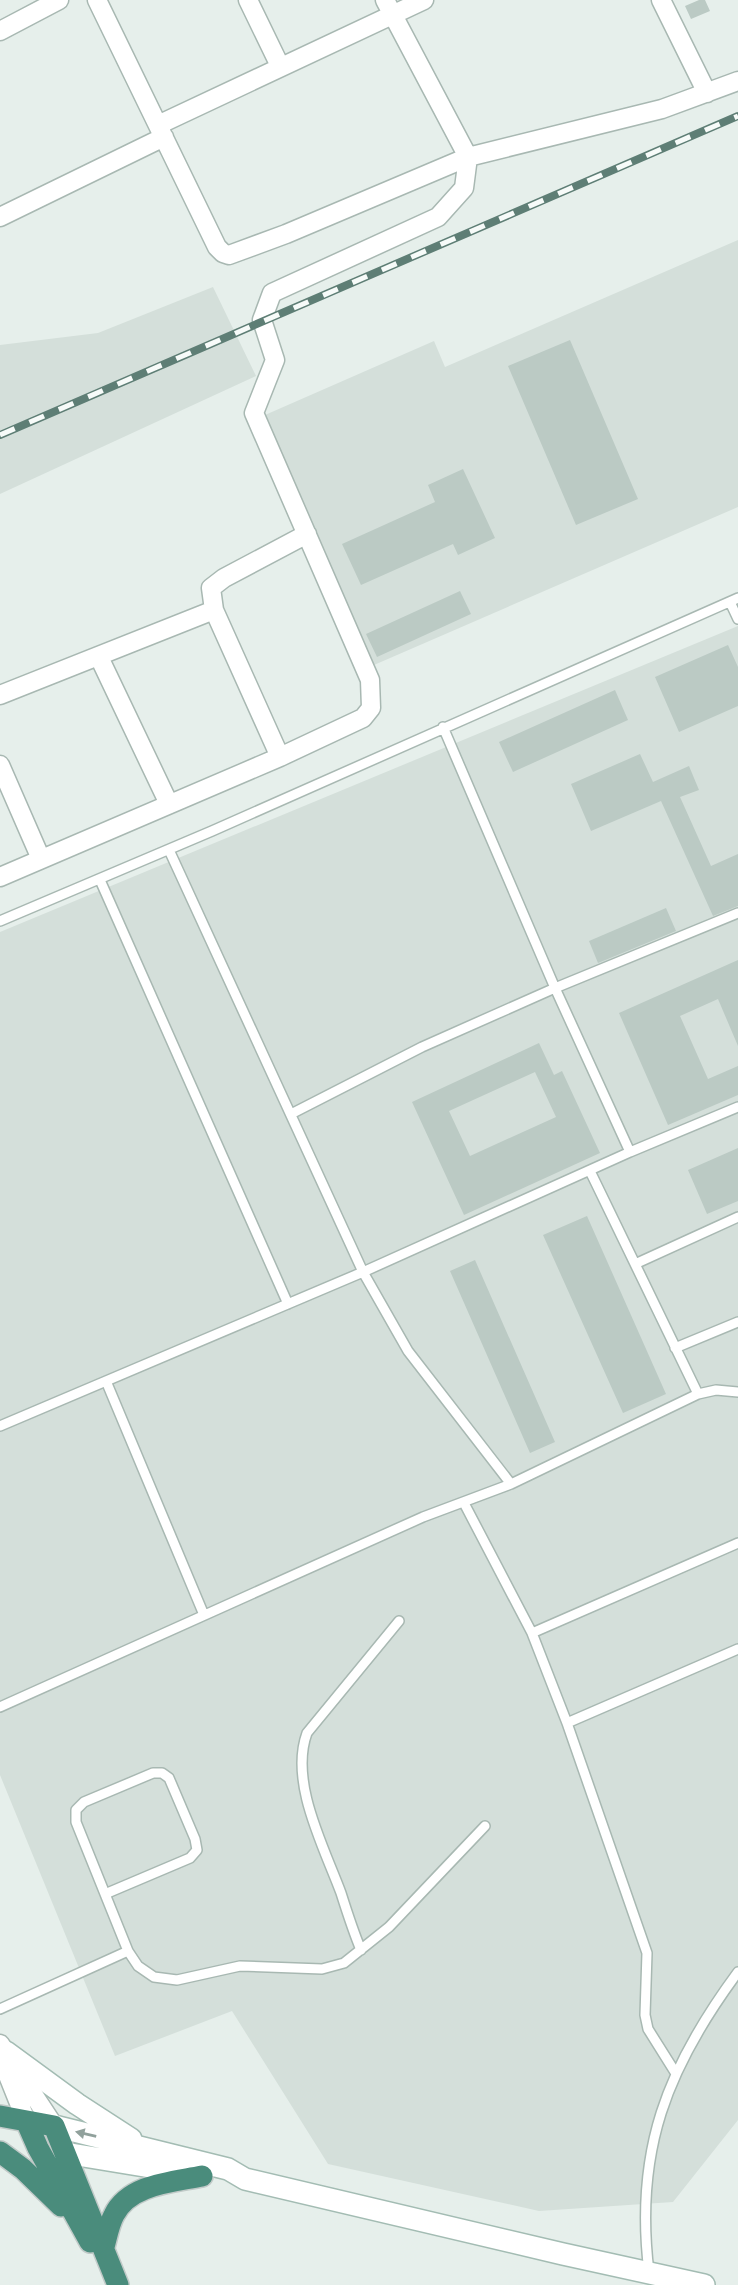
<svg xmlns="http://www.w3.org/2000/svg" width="738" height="2285" font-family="'Archivo Narrow',sans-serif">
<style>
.built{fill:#d4dfda}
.building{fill:#bbcac4;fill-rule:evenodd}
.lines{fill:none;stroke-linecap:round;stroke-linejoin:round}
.service-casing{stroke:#a8b8b2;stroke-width:12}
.minor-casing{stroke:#a8b8b2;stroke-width:21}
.secondary-casing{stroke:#a3bcb3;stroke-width:24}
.trunk-casing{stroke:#c1cac8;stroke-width:24}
.service{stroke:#fff;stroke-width:9}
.minor{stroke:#fff;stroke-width:18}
.secondary{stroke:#fff;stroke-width:21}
.trunk{stroke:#4a8c7c;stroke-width:21}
.rail-casing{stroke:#5e7e75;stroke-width:8}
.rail{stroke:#f7fbf9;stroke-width:5;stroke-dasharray:16;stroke-linecap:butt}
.oneway{fill:#91a19c}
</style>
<rect width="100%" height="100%" fill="#e6efeb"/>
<path class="built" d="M738,240V507L374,665L265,415L434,341L445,367Z
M213,287L256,376L0,494V345L98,333Z
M738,626V2120L673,2202L539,2211L328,2164L232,2011L115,2056L0,1775V932Z"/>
<path class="building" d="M699,0H705L710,11L691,19L685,6Z
M570,340L638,499L576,525L508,366Z
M463,469L495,538L458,555L453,544L361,585L342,544L435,502L428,485Z
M460,591L471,614L377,657L366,634Z
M728,645L738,667V706L679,732L655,677Z
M615,690L628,720L513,772L499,742Z
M640,754L653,782L689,766L699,790L680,797L711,866L738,854V906L713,916L661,801L591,831L571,784Z
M666,908L676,931L598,963L589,941Z
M738,960V1046L718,999L680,1016L708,1079L738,1066V1095L668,1125L619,1013Z
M539,1043L554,1075L562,1071L600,1153L464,1215L412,1102ZM535,1072L556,1117L470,1156L449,1111Z
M738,1148V1201L707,1214L688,1170Z
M587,1216L666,1394L623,1413L543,1235Z
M475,1260L555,1442L530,1453L450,1271Z"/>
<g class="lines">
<defs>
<path id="service" d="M730,602L738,619
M443,727L555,988L630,1152
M169,850L363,1272L408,1351L511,1484
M100,880L288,1304
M0,921L212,831L738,598
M291,1114L422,1047L555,988L738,913
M590,1171L698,1394
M635,1264L738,1217
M675,1348L738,1322
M106,1381L204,1615
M0,1426L363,1272L630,1152L738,1107
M464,1503L532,1633L567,1723L647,1953L645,2015L648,2029L675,2072
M532,1633L738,1543
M0,1707L423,1517L511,1484L698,1394L716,1390L738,1392
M567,1723L738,1649
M105,1894L190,1858L197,1850L195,1839L169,1778L162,1773H153L84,1802L76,1810V1822L128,1951L138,1966L154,1977L177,1980L240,1966L322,1969L344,1963L389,1927L485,1826
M361,1950C353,1931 347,1912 341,1893C324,1847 289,1782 307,1733L399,1621
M0,2009L128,1951
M649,2272C634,2151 667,2068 738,1972"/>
<path id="minor" d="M97,0L217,247L223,253L229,255L286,234L468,157L662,109L738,81
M248,0L280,66
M661,0L707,93
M0,31L59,0
M158,125L424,0
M0,217L164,137
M99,657L169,804
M0,695L214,610
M280,757L214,610L211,588L224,578L307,534
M0,765L41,859
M0,877L280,757L363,718L371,708L370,680L254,413L275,360L262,320L272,293L438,217L464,188L468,157L385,0
M0,2044L54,2126
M1,2058L27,2123"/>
<path id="secondary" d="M6,2052L77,2104L131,2139
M54,2126L228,2169L245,2179L563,2254L704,2285
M65,2153L199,2175"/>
<path id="trunk" d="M0,2116L54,2126L118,2285
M27,2123L38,2148L90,2242
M0,2152L23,2169L61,2206
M104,2247C107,2236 109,2224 114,2215C129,2184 173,2182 202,2176"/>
</defs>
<use href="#service" class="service-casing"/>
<use href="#minor" class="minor-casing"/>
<use href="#secondary" class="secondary-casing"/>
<use href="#trunk" class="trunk-casing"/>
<use href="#service" class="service"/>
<use href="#minor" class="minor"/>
<use href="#secondary" class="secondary"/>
<use href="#trunk" class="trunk"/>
<defs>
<path id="rail" d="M0,435L738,116"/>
</defs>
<use href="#rail" class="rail-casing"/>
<use href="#rail" class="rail"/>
</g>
<defs><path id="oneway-solid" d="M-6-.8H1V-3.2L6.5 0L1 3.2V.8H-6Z" transform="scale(1.75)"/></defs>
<use class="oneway" href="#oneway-solid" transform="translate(86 2134) rotate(-167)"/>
</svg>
